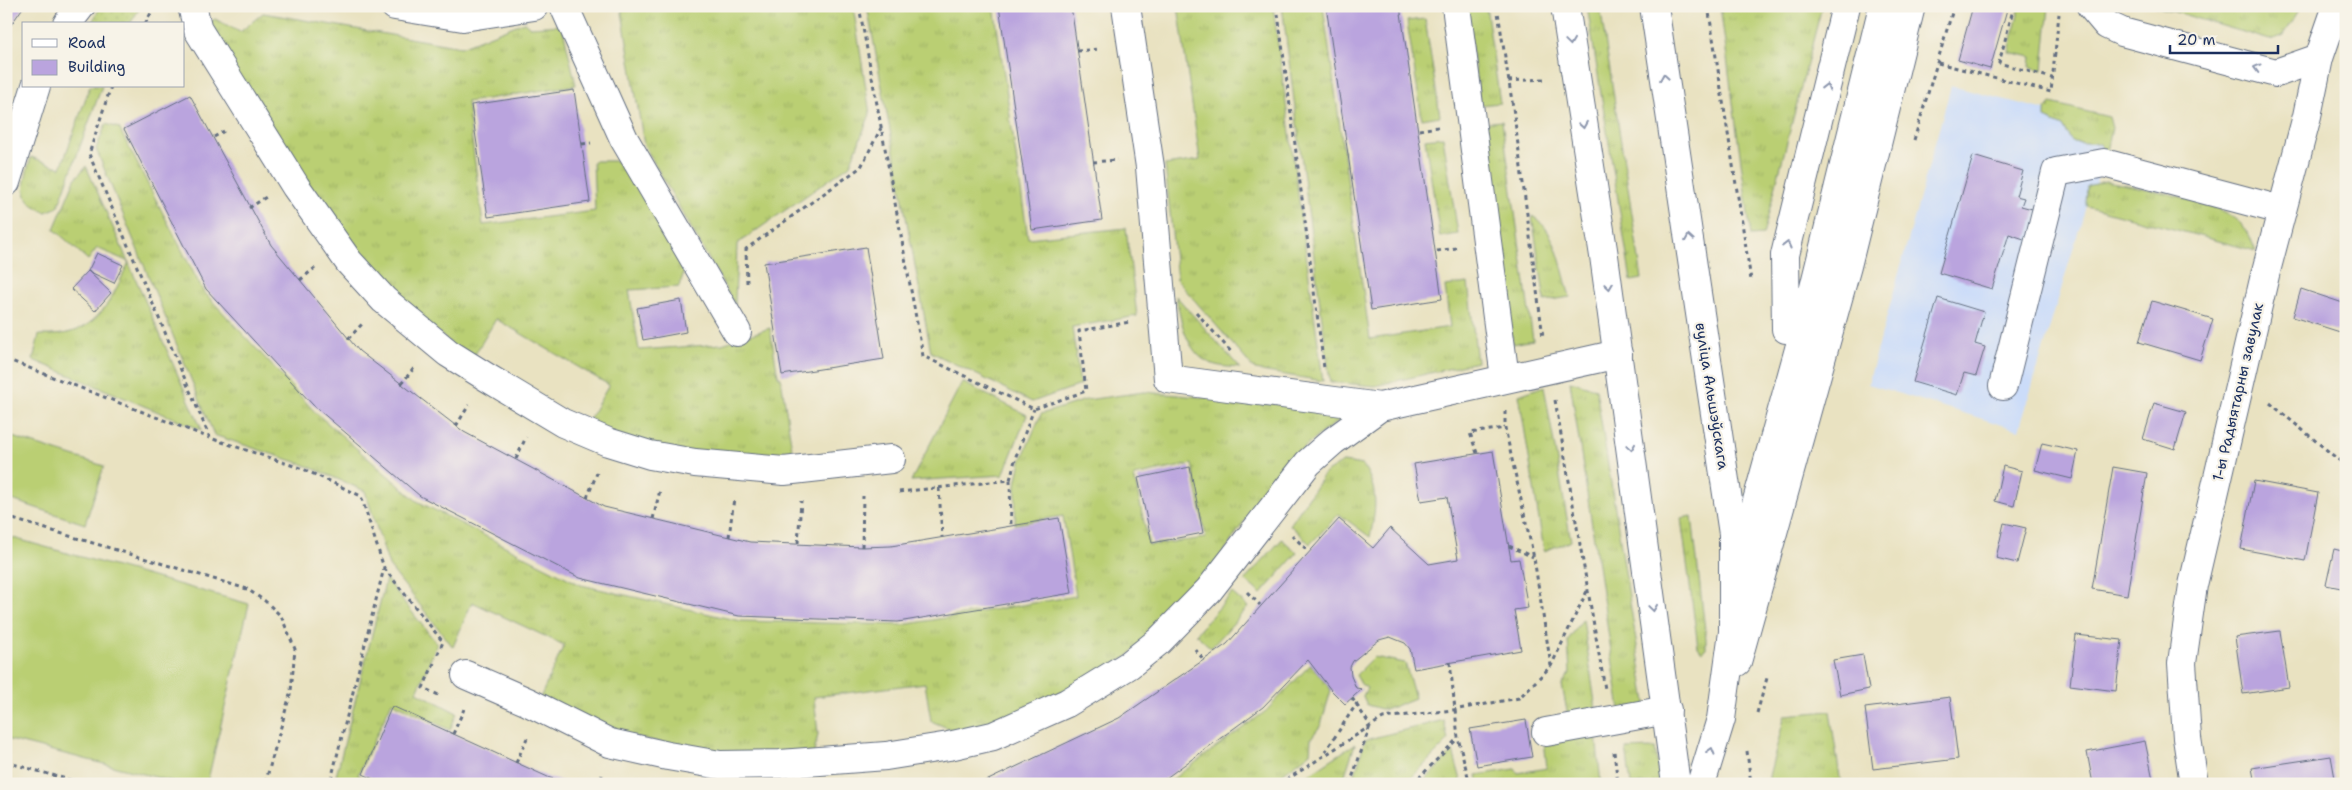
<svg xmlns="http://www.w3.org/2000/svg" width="2352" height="790" font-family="'Shantell Sans',sans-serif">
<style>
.built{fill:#cbdcf9}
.grass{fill:url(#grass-tufts);stroke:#6a7f68;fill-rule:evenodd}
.park{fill:url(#park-dots);stroke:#6a7f68}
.pitch{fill:#bacf73;stroke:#6a7f68}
.building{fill:#baa4de}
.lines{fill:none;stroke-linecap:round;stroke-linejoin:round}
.minor-casing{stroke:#636e81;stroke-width:30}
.major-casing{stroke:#636e81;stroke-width:30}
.path{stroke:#636e81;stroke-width:3;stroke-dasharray:4 4;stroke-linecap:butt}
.minor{stroke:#fff;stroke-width:28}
.major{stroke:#fff;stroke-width:28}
.oneway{stroke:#8d97ae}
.labels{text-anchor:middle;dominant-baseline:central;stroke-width:4.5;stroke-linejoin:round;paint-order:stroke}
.street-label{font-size:15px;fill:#1b2f5e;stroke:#f7f3e8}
</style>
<defs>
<pattern id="grass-tufts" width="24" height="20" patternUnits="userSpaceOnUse" patternTransform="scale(1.25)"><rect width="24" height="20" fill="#bacf73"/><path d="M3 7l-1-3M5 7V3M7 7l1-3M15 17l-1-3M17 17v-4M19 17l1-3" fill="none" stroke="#9fb266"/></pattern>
<pattern id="park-dots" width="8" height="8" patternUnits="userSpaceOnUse" patternTransform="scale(1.25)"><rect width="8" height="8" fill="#bacf73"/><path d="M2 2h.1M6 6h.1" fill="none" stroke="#9fb266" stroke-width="1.8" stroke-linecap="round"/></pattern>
</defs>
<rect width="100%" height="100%" fill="#f7f3e8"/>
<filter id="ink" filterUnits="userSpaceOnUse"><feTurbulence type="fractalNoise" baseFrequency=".02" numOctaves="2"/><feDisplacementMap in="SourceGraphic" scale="10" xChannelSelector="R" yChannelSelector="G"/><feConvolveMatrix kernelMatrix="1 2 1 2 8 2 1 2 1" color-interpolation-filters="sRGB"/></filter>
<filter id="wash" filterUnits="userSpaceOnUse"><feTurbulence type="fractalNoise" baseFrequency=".0096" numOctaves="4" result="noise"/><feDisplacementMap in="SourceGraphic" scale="20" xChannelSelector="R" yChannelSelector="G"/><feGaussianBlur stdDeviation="1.12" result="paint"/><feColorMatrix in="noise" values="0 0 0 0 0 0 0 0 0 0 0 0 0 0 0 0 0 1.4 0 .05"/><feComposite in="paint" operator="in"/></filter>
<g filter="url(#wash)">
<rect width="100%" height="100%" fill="#e9e2c1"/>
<path class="built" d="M1951,86L2096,123L2104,163L2086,206L2019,430L1868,384Z"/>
<path class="grass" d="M621,6H853L870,114L850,165L737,244L735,305L644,145Z
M867,6H994L1028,238L1126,228L1137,316L1072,327L1080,385L1032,402L931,352Z
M1178,6H1273L1323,381L1255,370L1177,280L1165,165L1200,160Z
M1282,6H1323L1370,339L1450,327L1445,286L1468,283L1477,362L1375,386L1330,382Z
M1466,6H1486L1500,103L1480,105Z
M1587,6H1600L1642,279L1631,281Z
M1720,6H1822L1763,235L1751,236Z
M2020,6H2049L2043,70L2030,67L2031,57L2009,52Z
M2155,6H2284L2299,10L2284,35L2270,40Z
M263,13L461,47L524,22L530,27L562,25L576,85L467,102L483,225L595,211L593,161H630L684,272L679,287L629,290L639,350L722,344L770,328L778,376L781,378L794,462L662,452L587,423L609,385L496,319L474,356L455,347L352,256L204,26L215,19L240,32Z
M1425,19L1440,116L1422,119L1407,21Z
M90,86H102L58,207L46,212C16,201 24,182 31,157L61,168Z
M2051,103L2109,117L2112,128L2106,156L2100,144L2072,142L2063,126L2045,118V111Z
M1502,121L1533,340L1513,344L1483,123Z
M106,124L119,128L203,291L316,413L417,501L581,585L740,621L902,625L1076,596L1063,516L1015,524L1016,484L1021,461L1041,414L1086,400L1144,392L1353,411L1320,434L1295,456L1257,502L1212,570L1127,657L1010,720L955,731L931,721L925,683L814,697L818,734L814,753L712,754L610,731L540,698L564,645L472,602L453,647L389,566L365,491L305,465L214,435L96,149ZM1192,464L1206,538L1149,545L1134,476Z
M1443,137L1458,234L1440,237L1425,139Z
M86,166L202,430L33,360L39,335C95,338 108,307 129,262L97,248L88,260L54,229L75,179Z
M2105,181C2138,187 2223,201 2244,227C2250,233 2252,244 2256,251L2086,206L2087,186Z
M1532,216C1557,229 1562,272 1570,297L1545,301Z
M1176,296L1240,368C1230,367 1219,367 1210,363C1186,353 1180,318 1176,296Z
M1570,381L1596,389L1647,709L1620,710Z
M962,382L1027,415L1003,475L911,481Z
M1544,386L1571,541L1544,551L1519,395Z
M1343,462L1363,465C1379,490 1376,509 1370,537L1339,514L1310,544L1290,525L1325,473Z
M1692,516L1706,639V649L1702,652L1698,647L1681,518Z
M1282,539L1297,553L1261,594L1245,580Z
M386,579L437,644L417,692L457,713L450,730L392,702L358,775L375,784H334Z
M1232,593L1248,607L1211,648L1196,634Z
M1583,619L1597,717L1569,722L1562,685L1570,673L1568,640Z
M1374,657L1405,663L1415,698L1385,710L1367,705L1363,696L1367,688L1361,684L1356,675Z
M1311,664L1331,690L1321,725L1311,738L1310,753L1269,784H1166L1266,711Z
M1830,711L1841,784H1769V776L1785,715Z
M1444,720L1448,741L1405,784H1352L1365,740Z
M1596,735L1601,784H1479L1477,775L1515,769L1518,773L1547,768L1544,740Z
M1355,744L1342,784H1294Z
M1655,748L1660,784H1631L1626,749Z
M1453,751L1462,784H1421Z"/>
<path class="park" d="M101,6H141L130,24H91Z"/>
<path class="pitch" d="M6,435L104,466L85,524L6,498Z
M6,536L249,604L207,784H183L6,739Z"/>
<g id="blocks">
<path class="building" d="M6,6H24L6,32Z
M999,6H1071L1102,220L1032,230Z
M1326,6H1400L1442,299L1371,310Z
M1973,6H2008L1990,69L1958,60Z
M574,90L590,202L488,217L471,105Z
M190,95L271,245L359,351L464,432L604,507L750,542L862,547L891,546L1059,518L1072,593L898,622L739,616L580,578L420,496L313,405L206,289L124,129Z
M1973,156L2023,171L2016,196L2024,198L2021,206L2036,210L2027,240L2009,234L1992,289L1939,273Z
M866,247L884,359L782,375L764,263Z
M97,253L123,265L114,283L88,271L111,293L95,311L71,289L88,271Z
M2301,289L2346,304V312L2340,332L2293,317Z
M1938,298L1984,312L1975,344L1985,347L1976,376L1964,373L1957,395L1913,382Z
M681,300L686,332L643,340L637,308Z
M2152,301L2213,319L2200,360L2139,342Z
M2154,403L2186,412L2175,449L2143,439Z
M2042,443L2078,451L2072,479L2035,470Z
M1493,451L1511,560L1519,559L1528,608L1514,610L1521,650L1414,669L1410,649L1405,643L1390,637L1379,640L1353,661L1350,667L1351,676L1356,688L1362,689L1345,704L1331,690L1308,660L1263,707L1158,784H973L986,781L1119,718L1227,644L1339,519L1373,548L1390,528L1429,564L1458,559L1447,497L1421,501L1414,464Z
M2003,466L2022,471L2014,506L1995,501Z
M1190,467L1203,533L1152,543L1138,478Z
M2113,467L2147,473L2127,595L2092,589Z
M2254,481L2318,493L2305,561L2241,549Z
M2004,523L2026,528L2017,563L1996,558Z
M2334,549L2346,552V589L2326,585Z
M2280,631L2289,687L2243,694L2235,637Z
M2076,635L2122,640L2116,691L2070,685Z
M1863,655L1869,689L1840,695L1833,660Z
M1950,697L1958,759L1873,769L1865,708Z
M392,706L550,778L574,784H384L363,774Z
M1526,720L1532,757L1477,766L1470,729Z
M2145,741L2154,784H2093L2087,752Z
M2331,756L2336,784H2255L2252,768Z"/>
</g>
</g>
<g filter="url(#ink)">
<use href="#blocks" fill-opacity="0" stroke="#636e81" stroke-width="1"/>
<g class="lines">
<defs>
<path id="minor" d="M192,6L198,30L296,187L349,262L384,300L448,353L488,378L563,423L608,442L650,455L695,463L784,471L891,459
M395,6L463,17L534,6
M564,6L624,139L737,332
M1126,6L1150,167L1168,379L1380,407L1618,354
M1456,6L1505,378
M2091,6L2107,25L2122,32L2276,73L2319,58
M67,24L81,6
M6,182L36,86
M1786,329L1785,255L1846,6
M2003,386L2056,172L2104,163L2281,210
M1737,573L1799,349L1883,6
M1737,662L1847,266L1911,6
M466,675L528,702L610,743L668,756L720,765L780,764L886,756L949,746L993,736L1067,703L1129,665L1159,641L1209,590L1308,463L1333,441L1380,407
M1546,732L1667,710
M2194,784L2187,738L2182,663L2193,585L2265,275L2307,116L2319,58L2337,6"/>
<path id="major" d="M1565,6L1604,256L1676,784
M1654,6L1733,534V632L1721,719L1701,784"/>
</defs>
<use href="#minor" class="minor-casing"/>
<use href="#major" class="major-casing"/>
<path class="path" d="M859,6L923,356L1034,409L1086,391L1079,331L1130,322
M1277,6L1324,368
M1497,6L1514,114L1543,337
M1708,6L1751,280
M2014,6L1999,63L2052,78
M1401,9L1416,6
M145,24L155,6
M1077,51L1099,49
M1938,63L2051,92L2059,14
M1508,81L1545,79
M111,86L89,154L210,438L303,469L361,496L384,568L330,784
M1419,130L1438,127
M214,137L224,131
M1914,140L1954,6
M582,144L591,143
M1093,162L1117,160
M249,208L266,197
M1437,251L1456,248
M300,280L315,268
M747,283L746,249L861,167L881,128
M1196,312L1233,354
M348,339L363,323
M6,359L210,438
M401,384L415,367
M1555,400L1605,689
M2270,403L2346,466
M1505,411V428L1534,558L1551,666
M456,426L469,405
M1477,453L1470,433L1505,428
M516,459L526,437
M1010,480L1011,526
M939,488L942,537
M899,492L1010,480L1016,456L1034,409
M587,498L597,473
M6,517L247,589L265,601L281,616L295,649L291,691L265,784
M653,519L660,490
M1292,535L1309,552
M729,537L734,498
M798,543L801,501
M1509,546L1533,557
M862,547L863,496
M384,568L443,642L436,658
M1247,592L1260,605
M1195,649L1204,660
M1450,662L1458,738L1470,784
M434,663L423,688L441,696
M1352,698L1370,725
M1757,713L1767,678
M453,734L464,709
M1747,751L1751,784
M1325,752L1357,703
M1614,752L1618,784
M6,762L84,784
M516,763L527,738
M600,784L602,775
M1280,784L1383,718L1453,710L1519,698L1551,666L1587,591
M1350,784L1370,726
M1413,784L1457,739"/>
<use href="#minor" class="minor"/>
<use href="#major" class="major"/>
</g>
<defs><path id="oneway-chevron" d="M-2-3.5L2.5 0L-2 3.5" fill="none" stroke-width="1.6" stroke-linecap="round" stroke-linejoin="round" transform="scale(1.25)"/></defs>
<g class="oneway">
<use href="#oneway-chevron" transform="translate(1570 42) rotate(82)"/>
<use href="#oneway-chevron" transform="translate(2257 68) rotate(-165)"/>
<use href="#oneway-chevron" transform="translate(1664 77) rotate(-99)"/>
<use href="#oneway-chevron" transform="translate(1826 87) rotate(-76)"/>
<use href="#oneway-chevron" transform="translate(1583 125) rotate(81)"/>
<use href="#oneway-chevron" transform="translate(1689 238) rotate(-99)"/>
<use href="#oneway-chevron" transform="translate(1787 245) rotate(-76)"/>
<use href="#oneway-chevron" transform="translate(1609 286) rotate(82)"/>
<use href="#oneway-chevron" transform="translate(1631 447) rotate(82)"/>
<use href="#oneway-chevron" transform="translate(1653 608) rotate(82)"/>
<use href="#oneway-chevron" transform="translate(1711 751) rotate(-73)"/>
</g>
</g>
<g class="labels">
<g class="street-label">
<text transform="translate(2238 392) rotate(-77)">1-ы Радыятарны завулак</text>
<text transform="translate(1712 396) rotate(81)">вуліца Альшэўскага</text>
</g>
</g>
<rect width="2352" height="790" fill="none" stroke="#f7f3e8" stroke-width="25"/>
<rect x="22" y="22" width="162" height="65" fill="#f7f3e8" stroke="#9fa5b1"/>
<rect x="32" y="39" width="25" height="8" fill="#ffffff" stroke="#9fa5b1"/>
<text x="68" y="48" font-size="15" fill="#1b2f5e">Road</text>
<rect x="32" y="60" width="25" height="15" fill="#baa4de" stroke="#9fa5b1"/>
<text x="68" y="72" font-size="15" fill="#1b2f5e">Building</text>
<path d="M2170 45v8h108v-8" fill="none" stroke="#1b2f5e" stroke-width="2.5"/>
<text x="2177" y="45" font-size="15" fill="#1b2f5e" stroke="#f7f3e8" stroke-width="4" paint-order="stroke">20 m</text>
</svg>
